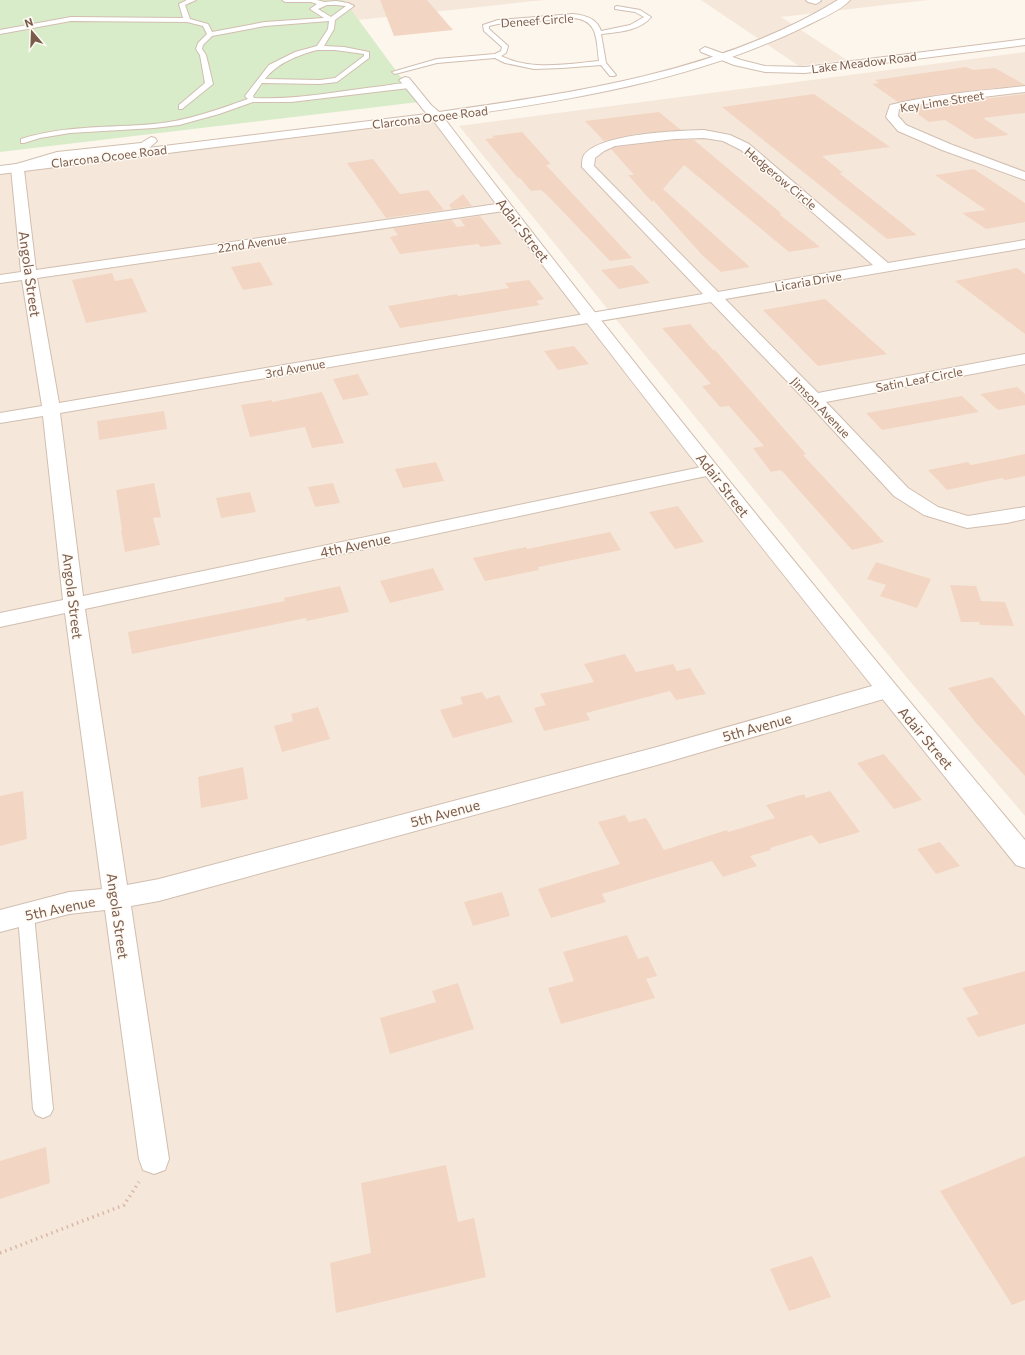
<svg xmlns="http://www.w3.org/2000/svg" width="1025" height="1355" font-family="Commissioner,sans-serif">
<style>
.residential{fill:#f5e8da}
.green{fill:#d8ecc9}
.building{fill:#f3d5c3}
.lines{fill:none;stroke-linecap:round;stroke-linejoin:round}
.service-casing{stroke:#d1beb0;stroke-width:2}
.minor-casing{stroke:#d1beb0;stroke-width:2}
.tertiary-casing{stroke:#d1beb0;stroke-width:2}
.path{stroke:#d9b8a5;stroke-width:3.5;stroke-dasharray:1.5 4;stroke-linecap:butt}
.service{fill:#fff;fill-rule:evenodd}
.minor{fill:#fff;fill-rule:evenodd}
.tertiary{fill:#fff;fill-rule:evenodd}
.labels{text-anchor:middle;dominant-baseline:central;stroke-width:3;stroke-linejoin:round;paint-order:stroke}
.far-street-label{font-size:12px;fill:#7a5c4d;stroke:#fffaf3}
.street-label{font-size:14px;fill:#7a5c4d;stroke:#fffaf3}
</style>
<rect width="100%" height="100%" fill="#fdf6ec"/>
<path class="residential" d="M344,0H544L358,20Z
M701,0H928L781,17L847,60L799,66Z
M1025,52V816L908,679L459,126Z
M437,118L1025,857V1355H0V173Z"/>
<path class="green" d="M0,0H344L419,102L0,152Z"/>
<path class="building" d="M380,0H427L453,30L394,36Z
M966,67L973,70L995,68L1025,85L940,94L898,102L872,84L879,83L875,80Z
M814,94L890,147L822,156L843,173H839L917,235L887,239L722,107Z
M1025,94V113L983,118L1009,135L975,139L945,120L929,122L909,108Z
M659,112L681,130L640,133L604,141L585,121Z
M522,132L551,164L546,165L632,258L610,261L548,196L541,190L531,191L520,178H518L485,139L494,138L492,136Z
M675,140H694L782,214H779L820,247L789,252L684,165L663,189L750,267L721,272L702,255L653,200L652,202L628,175H634L611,149L615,147Z
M373,159L400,194L428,190L444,210L386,218L347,163Z
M974,169L1025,203V222L986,229L962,213L986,210L935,175Z
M463,194L472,206L452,209L449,205Z
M480,216L502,244L481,247L478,244L400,254L390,237L398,235L393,228L452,220L457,227L465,226L460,219Z
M260,262L273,285L243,290L231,267Z
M632,265L650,283L619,289L601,270Z
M1017,268L1025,274V334L955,281Z
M112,273L115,281L132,278L147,312L86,323L72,280Z
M529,280L544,299L536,301L540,305L400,328L388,306L457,294L458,296L509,288L505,283Z
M825,299L887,354L818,366L763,310Z
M690,324L713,350H715L806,454L803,455L884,542L852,550L781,470L771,472L753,448L764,446L729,406L720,407L702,386L711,384L662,328Z
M574,346L589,364L558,370L544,351Z
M358,374L369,395L343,400L333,379Z
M1017,387L1025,394V405L998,410L980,394Z
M322,392L344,443L312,448L305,427L250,437L241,405L272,400V402Z
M962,396L979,412L882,430L866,413Z
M164,411L167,429L99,440L97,421Z
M1025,454V476L1005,480L1002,478L947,490L928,470L968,462L971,465Z
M436,462L444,481L403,488L395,469Z
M154,483L161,517L153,518L160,545L125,552L121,530H122L116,490Z
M333,483L340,503L315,507L308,487Z
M250,492L256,512L221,518L216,498Z
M678,506L704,542L675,549L649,512Z
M610,532L621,550L538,567L539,570L485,581L473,558L526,547L527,549Z
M876,562L931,579L917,608L880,596L886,585L867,579Z
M433,568L444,590L390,603L380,581Z
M950,585L976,586L981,601L1005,602L1014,626L980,625L979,622H961Z
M340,586L349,612L307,621L306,618L132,654L128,632L285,601L284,598Z
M625,654L636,672L673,664L677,671L690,668L706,694L676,700L670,691L586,713L590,720L544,731L534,708L546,705L540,694L594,682L584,664Z
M992,677L1025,716V776L976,723L948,688Z
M482,692L486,699L499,695L513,722L453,738L440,710L463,704L460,697Z
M318,707L330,739L282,752L274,726L293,721L291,714Z
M884,754L922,800L894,809L857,763Z
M243,767L248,799L201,808L198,777Z
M23,791L27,839L0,846V796Z
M830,791L860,832L819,844L812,835L770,848L771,850L750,856L757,866L723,877L712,861L602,894L606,902L551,918L538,889L620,864L598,822L625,815L629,822L646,818L664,850L727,830L728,832L775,818L766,805L804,794L806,798Z
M940,842L960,866L936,874L917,849Z
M502,892L510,916L473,926L464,902Z
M627,935L638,959L648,956L657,976L646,979L655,998L561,1024L548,988L574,981L563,952Z
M1025,971V1024L978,1037L966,1018L979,1014L962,988Z
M458,983L474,1029L390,1054L380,1018L436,1002L432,991Z
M46,1147L50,1183L0,1199V1161Z
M1025,1156V1300L1012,1305L940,1191Z
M446,1165L458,1222L474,1218L486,1277L336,1313L330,1263L371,1253L361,1183Z
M812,1256L831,1297L789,1311L770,1269Z"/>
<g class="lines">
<defs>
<path id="service" d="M187,0H196L185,5L190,19L208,24L212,32L265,22L324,18L310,9L317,4L311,2H285L282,0H317L324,2L336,1L348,3L354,6L335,20L334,29L324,46L344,47L369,52V58L337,82L320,84L262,83L253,96L254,98C298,100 340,91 383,86C391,85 407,81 413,86L409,88L291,102H253L219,114L179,125L154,128L70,133L40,138L24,143H21V139C65,125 109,128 154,124C186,121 217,110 248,99L245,96L269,65L295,52L317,46L328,29L329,21L265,26L212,36L203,45L202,49L206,55L213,84L182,109H179V105L205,83L200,55L196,49L198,43L207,34L203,26L187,22L71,21L0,34V30L71,17L183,18L179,4ZM327,5H336L346,6L331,17L318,9ZM317,50H335L364,54V56L335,78L320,80L265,79C277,63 298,55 317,50Z
M617,6L640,10L651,17C640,31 618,32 601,34L606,63L616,75L614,76H610L601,65L562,68L534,69L505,63L495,58L437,63L395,74L392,72L437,59L495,54L501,51L502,47L484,31L483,25L498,20L573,14C584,15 597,18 601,31L630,25L644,17L635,12L615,9V7ZM573,18C599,20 596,40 599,61C567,64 532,71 501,56L506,53L508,46L489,29V26L498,24Z
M26,908L32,910L34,915L53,1109L50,1115L43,1118L36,1115L33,1109L18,915L20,910Z"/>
<path id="minor" d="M806,0H820L821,1L816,4L808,2Z
M1025,39V45L805,73L765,72L734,65L701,52L700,50L705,47L741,60L765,66L805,67Z
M405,77L409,78L431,105L433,107L431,109H423L401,82L399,80Z
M1025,86V92L917,105L899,109L898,116L906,125L950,144L1025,172V180L942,150L898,131L886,117L890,105C934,94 980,91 1025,86Z
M704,130L730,135L749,144L888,263L1025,240V248L725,299L818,393L1025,354V364L826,402L908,488L938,507L968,516L1025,507V519L1007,523L967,528L924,515L894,496L808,403L711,302L60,413L83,596L711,465L717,466L720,470L717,474L711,475L85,609L127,885L159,879L657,747L886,682L894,684L897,690L894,696L657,765L159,901L131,906L169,1159L165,1170L154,1174L143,1170L139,1159L105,910L69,914L0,932V910L69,892L102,889L65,613L0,627V613L63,600L43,416L0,423V413L42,406L22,280L0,283V275L21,272L11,168L13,165L57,152L141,143L151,137L155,138L157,141L148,149L144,150L58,160L24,170L36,270L504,203L509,204L511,207L509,210L504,211L37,278L59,403L703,294L582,167C582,163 582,158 584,155C601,133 677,131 704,130ZM704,138L723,141L741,150L873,265L718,292L594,166L595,158L604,151L615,146L675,139Z"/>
<path id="tertiary" d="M838,0H850C842,10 818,20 806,26C694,81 566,101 444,118C632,364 826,603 1025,840V868L1016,865C818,620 622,373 433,120L0,174V166L427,114L421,107L423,105C431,103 433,107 439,112C573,93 721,72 838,0Z"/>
</defs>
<use href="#service" class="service-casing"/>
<use href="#minor" class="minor-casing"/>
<use href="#tertiary" class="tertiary-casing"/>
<path class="path" d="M0,1253L124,1205L139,1182"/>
<use href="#service" class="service"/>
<use href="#minor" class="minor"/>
<use href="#tertiary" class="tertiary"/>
</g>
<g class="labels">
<g class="far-street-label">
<text transform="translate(537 20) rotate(-4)">Deneef Circle</text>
<text transform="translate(864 62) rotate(-7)">Lake Meadow Road</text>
<text transform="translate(942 101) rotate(-9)">Key Lime Street</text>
<text transform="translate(430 117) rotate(-7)">Clarcona Ocoee Road</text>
<text transform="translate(109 156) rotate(-7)">Clarcona Ocoee Road</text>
<text transform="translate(781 178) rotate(40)">Hedgerow Circle</text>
<text transform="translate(252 243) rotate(-8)">22nd Avenue</text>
<text transform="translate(808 281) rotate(-10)">Licaria Drive</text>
<text transform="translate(295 368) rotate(-10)">3rd Avenue</text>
<text transform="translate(919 379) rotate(-11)">Satin Leaf Circle</text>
<text transform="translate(821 407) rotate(46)">Jimson Avenue</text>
</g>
<g class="street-label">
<text transform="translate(523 230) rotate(52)">Adair Street</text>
<text transform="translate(30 274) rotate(82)">Angola Street</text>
<text transform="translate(723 485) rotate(52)">Adair Street</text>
<text transform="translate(355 545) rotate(-12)">4th Avenue</text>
<text transform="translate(73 596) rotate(83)">Angola Street</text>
<text transform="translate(757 727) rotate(-16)">5th Avenue</text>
<text transform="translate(926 738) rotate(50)">Adair Street</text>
<text transform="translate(445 813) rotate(-15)">5th Avenue</text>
<text transform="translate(60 908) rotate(-12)">5th Avenue</text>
<text transform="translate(118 916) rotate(82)">Angola Street</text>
</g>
</g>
<g transform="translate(32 32) rotate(341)" stroke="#fffaf3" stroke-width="3" paint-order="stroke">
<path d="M0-3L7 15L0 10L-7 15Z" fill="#7a5c4d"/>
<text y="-6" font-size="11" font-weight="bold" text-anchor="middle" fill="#7a5c4d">N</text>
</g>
</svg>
